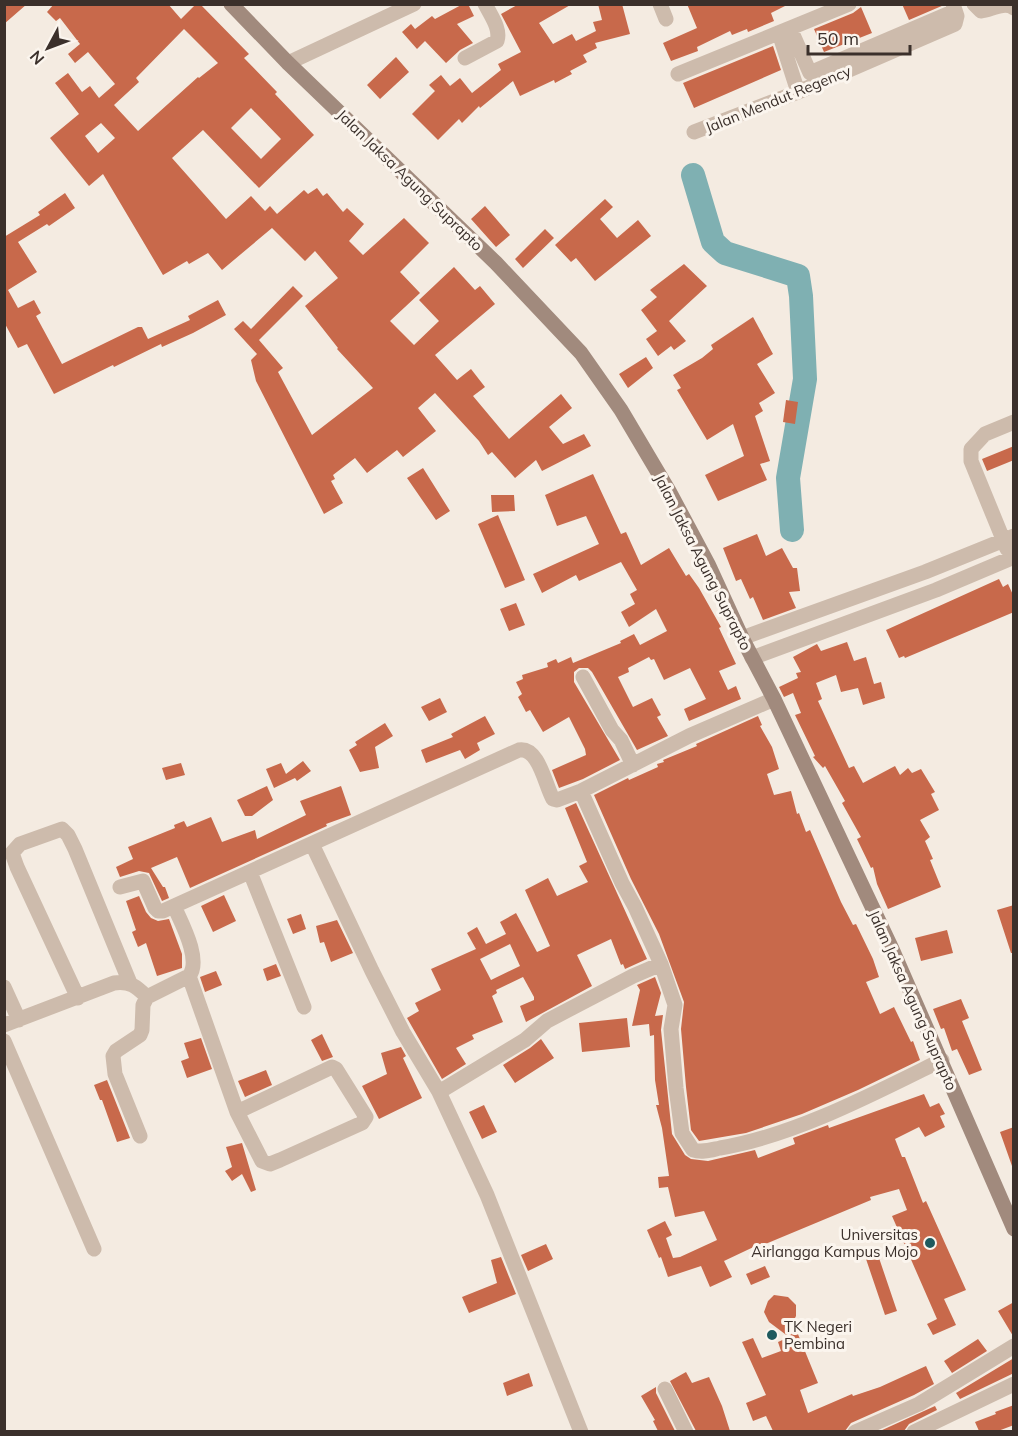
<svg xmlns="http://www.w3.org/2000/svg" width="1018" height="1436" font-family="Mulish,sans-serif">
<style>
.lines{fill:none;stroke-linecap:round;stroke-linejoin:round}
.river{stroke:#7fb0b2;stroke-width:24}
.building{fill:#c8694b;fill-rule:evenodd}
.street{stroke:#cdbbac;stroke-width:15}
.secondary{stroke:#a18a7d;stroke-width:15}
.poi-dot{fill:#1f5a5e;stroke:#fbf5ee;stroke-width:2}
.labels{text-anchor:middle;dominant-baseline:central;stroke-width:6;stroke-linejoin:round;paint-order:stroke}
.street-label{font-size:15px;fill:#3b302b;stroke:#fbf5ee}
.poi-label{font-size:15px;fill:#3b302b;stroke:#fbf5ee;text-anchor:end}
</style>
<rect width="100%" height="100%" fill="#f4ebe1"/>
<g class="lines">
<path class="river" d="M693,175L713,242L725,253L798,276L801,296L805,379L788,478L792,530"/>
</g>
<path class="building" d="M4,4H27L4,24Z
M54,4H168L181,19L196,4H200L249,54L244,58L277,92L275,94L314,135L259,188L203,130L172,158L226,219L251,196L265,211L270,206L277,214L304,190L308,194L317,188L323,196L327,193L343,212L347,208L364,224L349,241L363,255L404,218L429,243L400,272L420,293L390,321L414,345L439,321L419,300L454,267L475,290L480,286L495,304L435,355L457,380L471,369L485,387L473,396L509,439L561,394L572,408L549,427L563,444L584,434L591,446L542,471L536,460L515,478L492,452L488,455L479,441L435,393L418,408L436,431L403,457L397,450L367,473L355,458L333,475L335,479L331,481L343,503L324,514L256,381L251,360L257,354L234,329L243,321L251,329L293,286L303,296L259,340L283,368L278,372L312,435L373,388L337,349L338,348L305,306L338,278L315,251L305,261L272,228L222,270L208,253L189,264L187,261L163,275L103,174L89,186L50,138L79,114L55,83L68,73L82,92L90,86L99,98L115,84L88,52L75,63L68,54L80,44L60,18L56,21L47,12ZM184,29L218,63L199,78L198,77L138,131L114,105L139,82L136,78ZM251,108L281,139L261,159L231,128ZM101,123L115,138L98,153L85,136Z
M463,4H468L474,16L457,24L473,43L460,50L446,63L425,41L417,49L402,32L411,24L415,29L432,16L435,19Z
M519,4H572L539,23L553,44L572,34L576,41L596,31L593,22L602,20L598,4H622L630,34L595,43L597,48L583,55L587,62L570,71L572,74L555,83L554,80L520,96L513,81L480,108L479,106L462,123L459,119L438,140L412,114L435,91L429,85L441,75L450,86L460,78L472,93L501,70L498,64L521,52L501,14Z
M687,4H789L771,13L774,21L748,32L747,29L732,35L730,31L697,47L698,51L671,61L663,43L697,28Z
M902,4H944V5L909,20Z
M861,7L872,33L824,52L814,29L853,13Z
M773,46L781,70L694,108L683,83Z
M396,57L409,72L380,99L367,85Z
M65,193L75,208L49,226L47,224L18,242L37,272L8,290L18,308L34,300L41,313L36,316L62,364L138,327H142L148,339L190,320L188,316L218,300L226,315L193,333L162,347L161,344L114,367L113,365L54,394L27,344L18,348L4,322V237L40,215L38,212Z
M605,199L613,207L600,219L617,238L638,220L651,236L595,281L576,258L571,262L555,245Z
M485,206L510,235L496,247L471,219Z
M545,229L554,238L523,268L515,259Z
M684,264L707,286L669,321L686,341L674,350L671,346L658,356L646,339L657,331L641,310L657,297L650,290Z
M753,317L773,354L757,364L775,393L759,403L763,411L755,416L770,461L760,464L767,480L718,501L705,475L744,456L733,424L707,440L677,390L681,388L673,375L702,358L713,349L711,345Z
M646,357L653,368L628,388L619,374Z
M786,400L798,402L795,424L783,422Z
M1014,446V460L987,471L982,459Z
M423,468L450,511L436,520L407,478Z
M593,474L621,534L626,532L641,565L669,548L686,576L689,574L699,588L721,627L719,628L736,664L719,671L728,690L736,686L741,699L689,721L684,709L706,699L690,668L664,680L654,659L651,660L649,657L628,668L629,672L618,677L633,707L652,698L661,715L657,717L668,736L637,750L592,672L588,668H579L574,672V682L620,760L583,779L559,788L552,770L586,755L585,749L569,717L543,732L530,710L526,712L518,697L522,694L516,682L523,679L522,675L548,667L547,663L556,659L558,663L571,657L573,663L621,643L620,641L634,634L640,645L667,631L656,609L629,627L621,612L635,604L630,594L637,590L621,562L579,581L576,575L542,593L533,574L599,544L586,516L557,526L545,495Z
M491,495H514L515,511L492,512Z
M498,515L525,580L505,588L478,524Z
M757,534L766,556L782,548L793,568H797L800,591L789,592L796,608L763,620L753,597L750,599L741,579L736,581L723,548Z
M999,579L1003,587L1008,584L1014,597V612L905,658L904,656L899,658L886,630Z
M516,603L525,625L509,631L500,609Z
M847,642L854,661L866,657L874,684L881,682L885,698L863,705L858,688L841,692L836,675L816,683L822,699L818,701L849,768L854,766L863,783L895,766L900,775L908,768L912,773L921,769L935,792L931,794L939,810L920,820L930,837L925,841L933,859L930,860L941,887L888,909L877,884L873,867L871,868L857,839L861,837L842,803L845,801L825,766L823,768L813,757L815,756L795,715L801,713L793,693L784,697L779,687L798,678L796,673L801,672L793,657L817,644L821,651Z
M440,698L447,712L429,721L421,707Z
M485,716L495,734L477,743L480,750L465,759L460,750L426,763L421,750L453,737L451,734Z
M758,716L762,725L760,726L772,747L779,769L767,774L774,795L791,791L797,814L799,813L806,832L810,830L841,902L853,925L856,924L873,959L879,977L866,982L880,1014L894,1007L911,1042L913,1041L920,1060L858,1090L802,1114L746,1133L699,1141L691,1130L686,1087L681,1029L684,1002L659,934L631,879L594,795L628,778L629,780L658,767L657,764L664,762L663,760L697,746L696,744Z
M385,723L393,736L375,747L379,768L360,772L349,750L357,745L355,742Z
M303,761L311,771L297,781L295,778L274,788L266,769L281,763L286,774Z
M181,763L185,775L166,780L162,768Z
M267,786L273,800L252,816H245L237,800Z
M341,786L351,815L326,824L327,826L190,888L177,857L151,868L163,887H165L169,898L162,901L149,873L139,871L120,877L116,867L133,859L128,847L175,828L174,825L184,821L187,827L211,817L222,842L255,830L257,839L306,815L300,801Z
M576,803L647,959L625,969L623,964L621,965L611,939L577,955L592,986L526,1022L520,1006L534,1000V997L523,977L496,990L497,993L492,996L503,1022L472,1035L474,1039L456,1048L466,1064L442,1079L407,1018L419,1011L415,1003L441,990L431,969L476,949L467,933L477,927L486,944L506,934L500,922L516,913L537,952L550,946L525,890L548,878L557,896L588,882L579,866L587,862L565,808ZM510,944L520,966L491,980L480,959Z
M224,895L236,921L213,932L201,906Z
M139,896L146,912L151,918L158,921L169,919L182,954V968L157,976L146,943L138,947L132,932L136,930L126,901Z
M1014,905V953H1011L997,910Z
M301,914L306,929L293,934L287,919Z
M337,920L353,953L331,962L324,942L320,943L316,926Z
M947,930L953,953L921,961L915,938Z
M276,964L281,976L267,981L263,969Z
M216,971L222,985L205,992L200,977Z
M655,977L661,993L655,1016L663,1015L661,1030L672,1134L685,1155L691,1159L708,1161L755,1150L758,1158L795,1144L793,1138L828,1125L829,1128L924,1094L930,1107L939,1103L945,1114L940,1116L945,1127L925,1137L919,1127L895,1139L902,1157H905L923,1203L926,1201L966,1290L944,1299L956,1325L933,1335L927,1324L937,1319L892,1216L907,1210L899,1189L870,1197L871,1200L763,1245L762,1243L724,1261L732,1277L710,1287L701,1266L668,1277L661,1257L659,1258L647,1230L665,1221L672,1235L666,1238L673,1258L680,1257L717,1240L704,1211L675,1217L668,1187L659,1188L658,1177L669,1176L662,1128L656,1105H659L655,1080L654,1035L650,1036L649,1024L632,1026L640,990L637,985Z
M961,999L969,1018L962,1021L982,1070L969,1075L957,1049L952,1051L944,1028L941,1029L933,1009Z
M627,1018L630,1047L582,1052L579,1023Z
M322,1034L333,1057L322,1061L311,1040Z
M201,1038L212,1069L187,1078L181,1061L189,1058L184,1043Z
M541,1039L554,1058L515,1083L503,1065L530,1048Z
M401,1047L406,1056L403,1058L422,1098L379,1119L362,1086L387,1074L381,1053Z
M266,1070L272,1085L245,1097L238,1081Z
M107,1080L130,1138L117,1142L102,1100H100L94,1085Z
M484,1105L497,1132L482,1139L469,1112Z
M1014,1127V1166H1012L1000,1132Z
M242,1143L256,1190L251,1192L242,1174L232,1181L225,1171L232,1167L226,1147Z
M546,1244L553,1259L528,1271L521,1255Z
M878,1255L897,1311L885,1315L866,1259Z
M501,1257L516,1294L469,1313L462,1297L497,1283L491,1260Z
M765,1266L770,1277L751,1285L746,1274Z
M774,1295L788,1297L796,1305V1316L793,1322L818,1383L800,1390L808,1413L852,1394L853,1396L880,1387L926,1366L934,1384L914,1395L851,1423L845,1431H773L766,1416L753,1421L746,1403L766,1395L742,1342L753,1338L762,1358L781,1351L778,1342L789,1337L769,1322L764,1312L768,1301Z
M1014,1302V1336H1013L998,1311Z
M978,1339L987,1351L952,1373L944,1361Z
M1014,1358V1373L960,1399L956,1393Z
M686,1372L692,1383L709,1377L722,1406L730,1431H696L670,1381Z
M529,1373L533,1386L507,1396L503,1383Z
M656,1387V1393L675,1431H658L653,1421L655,1420L641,1396Z
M1014,1405V1425L998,1431H979L975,1422L996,1414L995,1412Z
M935,1406L937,1410L909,1424L904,1431H880Z"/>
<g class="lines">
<path class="street" d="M660,4L666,19
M974,4L981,11C991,10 1004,1 1014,8
M790,28L810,73L955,11
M779,33L798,92
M465,58L497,41C501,29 491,16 485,4
M288,63L414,4
M678,74L849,4
M694,132L798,92L955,24L957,16L953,4
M1007,549L971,461V449L985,434L1014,422
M742,638L925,572L1014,536
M752,658L936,590L1014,557
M583,677L612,730L621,740L633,765
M581,791L622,883L635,907L661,964L675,1005L671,1029L676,1088L682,1133L693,1150C702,1153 711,1150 720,1148C794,1136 875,1093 942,1060
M312,844L372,971L403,1032L439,1092L487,1195L581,1432
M250,872L304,1007
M120,887L143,881L155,908L158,911H163L519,750C539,747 545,785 553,799L557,800L581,791L689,736L774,699
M174,906C181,922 202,960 189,976L237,1112L262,1161L270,1164L280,1160L362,1123L366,1117L336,1069L332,1067L237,1112
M4,987L19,1020
M78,998L17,867L12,853L20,844L62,829L68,835L75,849L130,983
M4,1025L114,983C130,981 136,986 147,997
M4,1041L94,1249
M439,1092L525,1040L547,1021L633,976L661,964
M140,1136L115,1074L113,1056L116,1051L140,1035L142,1030L143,1005L147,997L189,976
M665,1389L686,1432
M855,1432L919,1404L1014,1346
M914,1432L1014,1384"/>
<path class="secondary" d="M231,4L288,63L496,263L581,353L621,410L669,491L708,564L742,638L774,699L892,949L1014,1229"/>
</g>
<g class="poi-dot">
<circle cx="930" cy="1243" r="6"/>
<circle cx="772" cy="1335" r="6"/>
</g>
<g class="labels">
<g class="street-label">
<text transform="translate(778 99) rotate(-22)">Jalan Mendut Regency</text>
<text transform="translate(410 180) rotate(44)">Jalan Jaksa Agung Suprapto</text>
<text transform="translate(703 562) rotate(63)">Jalan Jaksa Agung Suprapto</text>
<text transform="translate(913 1000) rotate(66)">Jalan Jaksa Agung Suprapto</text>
</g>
<g class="poi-label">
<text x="918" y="1234">Universitas<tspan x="918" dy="17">Airlangga Kampus Mojo</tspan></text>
<text x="784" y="1326" text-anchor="start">TK Negeri<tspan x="784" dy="17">Pembina</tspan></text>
</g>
</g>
<rect width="1018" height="1436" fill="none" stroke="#3b302b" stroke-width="12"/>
<g transform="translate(48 48) rotate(229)" stroke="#fbf5ee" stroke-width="4.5" paint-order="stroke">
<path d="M0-4.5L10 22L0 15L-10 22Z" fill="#3b302b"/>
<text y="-9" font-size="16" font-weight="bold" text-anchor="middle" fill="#3b302b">N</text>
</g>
<path d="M808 45v9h102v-9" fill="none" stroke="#3b302b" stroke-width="3"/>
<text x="817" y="45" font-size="18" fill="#3b302b" stroke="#fbf5ee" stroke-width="4.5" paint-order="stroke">50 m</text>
</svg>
